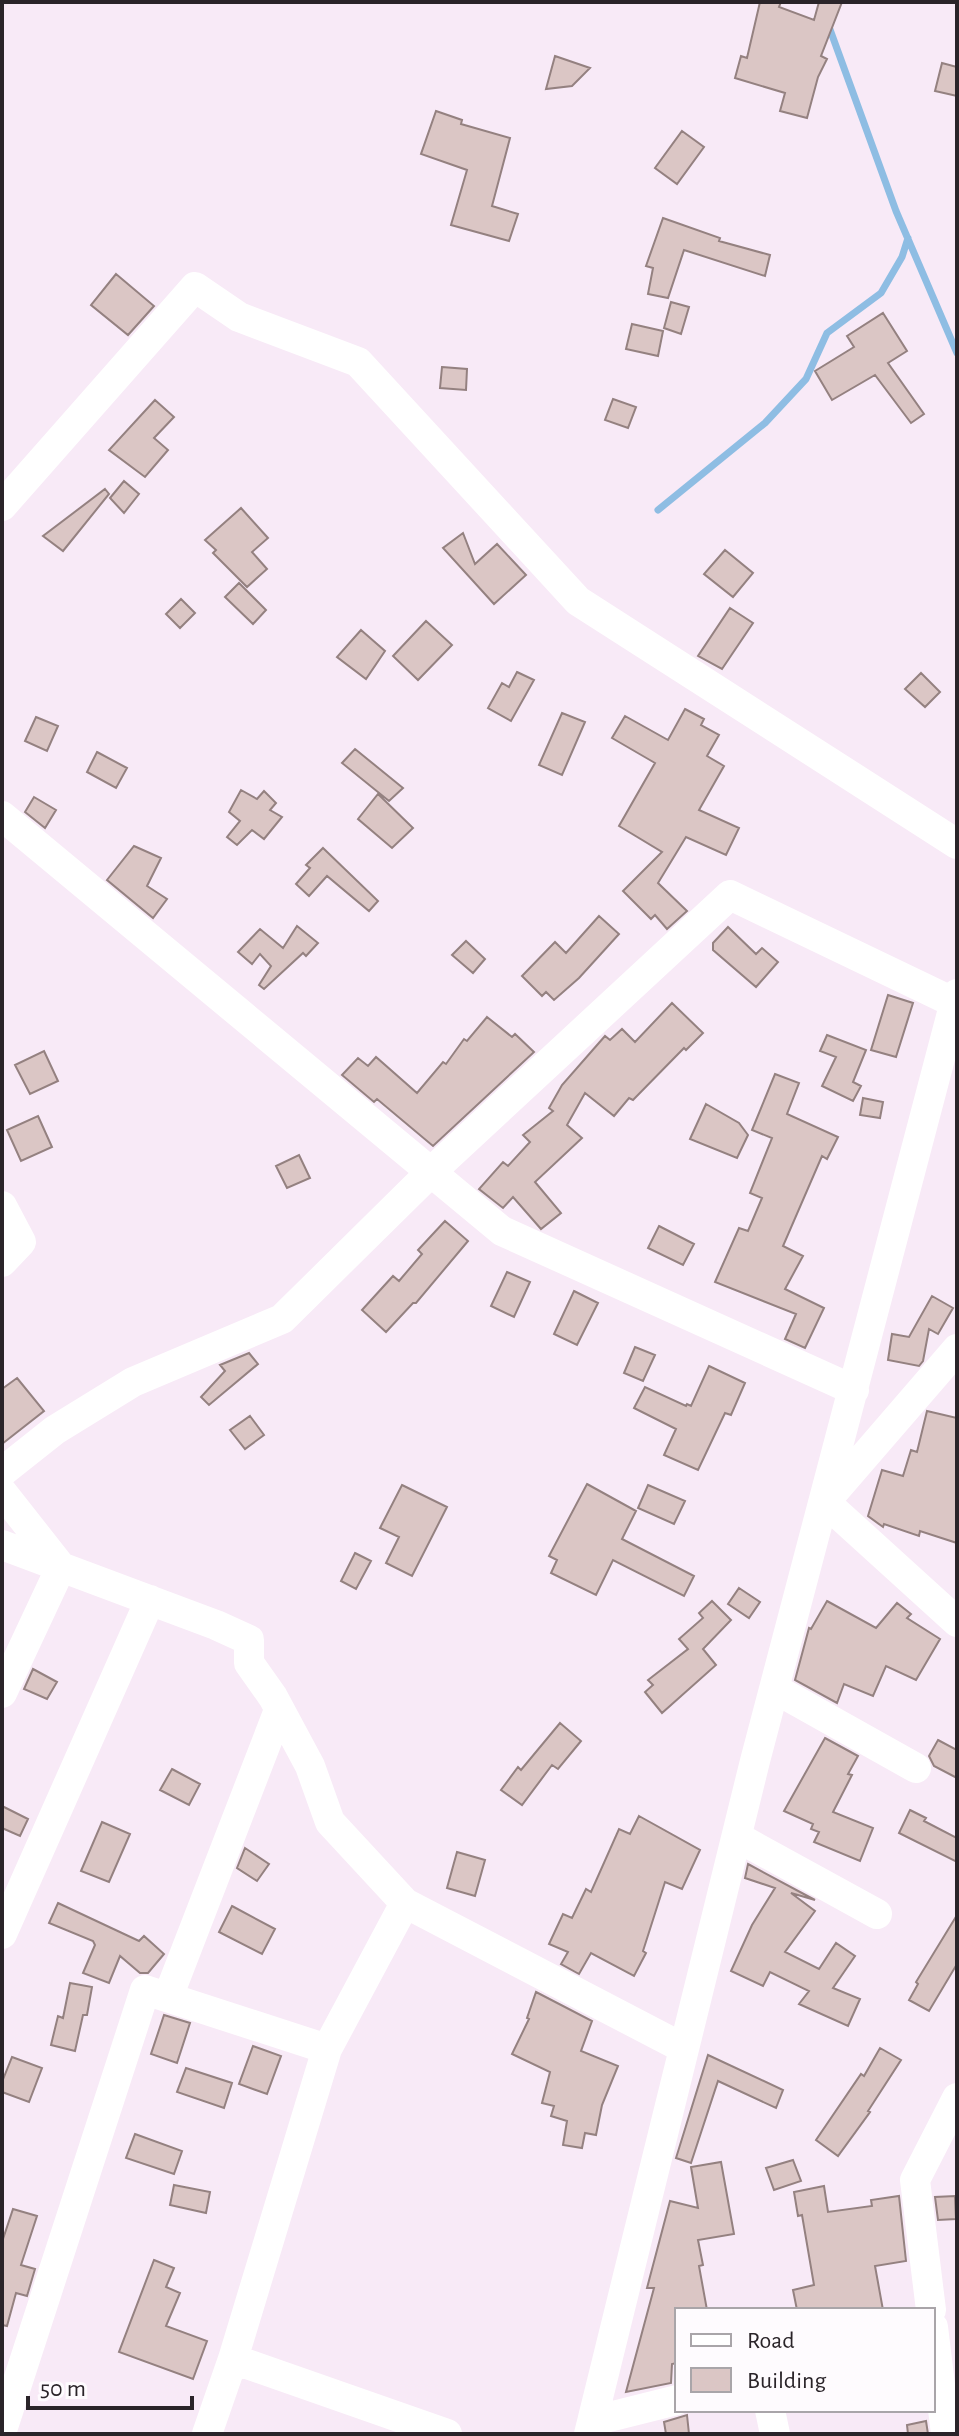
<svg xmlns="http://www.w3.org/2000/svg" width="959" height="2436" font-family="'Alegreya Sans',sans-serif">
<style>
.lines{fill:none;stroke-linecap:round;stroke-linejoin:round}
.stream{stroke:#8ebde3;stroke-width:7}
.building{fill:#dbc6c5;stroke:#948180;stroke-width:2}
.minor{stroke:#fff;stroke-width:30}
</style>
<rect width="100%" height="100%" fill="#f8eaf7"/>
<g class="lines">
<path class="stream" d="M828,24L896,211L957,353
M658,510L765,423L806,379L827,333L881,293L902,257L908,238"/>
</g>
<path class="building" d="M760,2H781L779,7L814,20L819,2H842L821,56L827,59L818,77L807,118L780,111L785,93L735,78L741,56L747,58Z
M555,56L590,68L572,86L546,89Z
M942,63L957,67V96L935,91Z
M436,111L462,120L461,124L510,138L492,206L518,214L509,241L451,225L467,170L421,154Z
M682,131L704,147L677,184L655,168Z
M663,218L720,238L719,241L770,255L765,276L684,250L668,298L648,294L653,268L646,266Z
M116,274L154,306L128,335L91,305Z
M671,302L689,307L681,334L664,328Z
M883,313L907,351L888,363L924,414L911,423L875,375L832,400L815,371L854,347L847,336Z
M632,324L663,331L658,356L626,349Z
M442,367L467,369L466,390L440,388Z
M613,399L636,407L628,428L605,420Z
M155,400L174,417L154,438L168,450L145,477L109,450Z
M124,481L139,494L124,513L110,498Z
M105,489L109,494L63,551L43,536Z
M241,508L268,538L252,552L267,569L247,587L213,553L216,550L205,540Z
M463,533L475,564L497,544L526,575L494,604L443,548Z
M725,550L753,573L733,597L704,574Z
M239,583L266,610L253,624L225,597Z
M181,599L195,613L180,628L166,614Z
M730,608L753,623L722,669L698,656Z
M426,621L452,645L418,680L393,656Z
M361,630L385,651L366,679L337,657Z
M517,672L534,680L511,721L488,708L502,683L509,687Z
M921,673L940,692L925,707L905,689Z
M685,709L704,719L701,725L719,735L707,756L724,766L699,810L739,828L726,855L686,837L658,883L687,911L667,929L655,915L651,919L623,891L662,852L619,826L655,763L612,738L625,716L668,740Z
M562,713L585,722L562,775L539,765Z
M36,717L58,726L47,751L25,741Z
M355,749L403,788L389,801L342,763Z
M97,752L127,768L116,788L87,772Z
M241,790L257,799L264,791L276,803L270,810L282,817L264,839L252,830L237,845L227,837L240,821L229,812Z
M378,794L413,828L392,848L358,819Z
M34,797L56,810L45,828L25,812Z
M134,846L161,858L147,886L167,899L153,918L107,880Z
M323,848L378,901L369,911L327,876L309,896L296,884L310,868L306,865Z
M599,916L619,934L579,978L554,1000L546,992L542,996L522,976L555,942L566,953Z
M297,926L318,943L306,956L303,953L264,989L259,985L271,966L260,954L252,964L238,952L260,929L283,948Z
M728,927L756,954L762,948L778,962L756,987L713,950V943Z
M466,941L485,959L473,973L452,955Z
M888,995L913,1003L896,1057L871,1050Z
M672,1003L703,1033L686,1050L684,1048L633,1100L629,1098L614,1116L585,1093L567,1125L582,1138L535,1182L561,1213L541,1229L513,1197L503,1208L479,1189L503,1162L508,1166L530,1142L523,1135L553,1111L549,1108L562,1085L605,1036L610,1040L622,1029L635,1042Z
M487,1017L512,1037L515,1034L534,1052L433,1146L377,1099L374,1102L342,1075L358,1058L368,1066L376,1057L417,1093L443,1062L446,1064L464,1039L467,1041Z
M827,1035L866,1050L853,1082L861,1086L853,1101L822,1086L836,1057L820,1051Z
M44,1051L58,1081L30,1094L15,1065Z
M775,1074L799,1083L787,1114L838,1137L827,1159L822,1156L783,1246L803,1256L785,1289L824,1308L805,1348L785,1339L796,1314L715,1282L739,1228L748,1231L762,1198L750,1193L772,1138L752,1130Z
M863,1098L883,1102L880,1118L860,1115Z
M706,1104L739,1123L748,1135L737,1158L690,1139Z
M38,1116L52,1147L21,1161L7,1130Z
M299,1155L310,1178L287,1188L276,1166Z
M445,1221L468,1241L416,1303H413L386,1332L362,1310L393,1276L399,1281L422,1254L418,1250Z
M659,1226L694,1244L683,1265L648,1248Z
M507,1272L530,1282L514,1317L491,1306Z
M574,1291L598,1303L577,1345L554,1334Z
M932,1296L953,1308L938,1334L929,1329L923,1361L919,1366L888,1360L892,1334L909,1337Z
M635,1347L655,1355L643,1381L624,1373Z
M249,1353L258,1364L209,1405L201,1397L225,1371L220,1365Z
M709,1366L745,1383L731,1415L725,1413L698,1470L664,1455L676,1429L634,1408L645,1387L686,1406L687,1404L691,1406Z
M17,1378L44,1411L2,1444V1389Z
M927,1411L957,1418V1543L920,1531L919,1536L884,1524L883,1527L868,1516L882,1470L903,1476L911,1450L917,1452Z
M250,1416L264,1435L245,1449L230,1430Z
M587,1484L636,1511L622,1539L694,1576L684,1596L613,1560L596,1595L551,1573L557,1560L549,1556Z
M402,1485L447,1507L412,1576L386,1563L399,1537L380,1528Z
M648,1485L685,1501L674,1524L638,1508Z
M355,1553L371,1561L356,1589L341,1581Z
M739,1588L760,1602L749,1618L728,1604Z
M712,1601L731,1620L703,1649L716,1665L662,1713L645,1692L653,1685L648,1680L688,1649L679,1639L703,1618L699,1613Z
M827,1601L876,1628L897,1603L911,1614L907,1618L940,1639L916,1680L886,1666L873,1696L844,1684L837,1703L795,1680L809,1628L811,1629Z
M33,1669L57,1682L47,1699L24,1689Z
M560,1723L581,1741L558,1769L552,1765L522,1805L501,1790L518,1767L521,1770Z
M825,1738L858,1756L848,1774L852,1775L833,1812L873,1828L860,1861L814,1842L819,1832L811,1829L813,1824L784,1811Z
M938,1740L957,1750V1778L934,1766L929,1756Z
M172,1769L200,1784L189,1805L160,1790Z
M2,1806L28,1819L20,1836L2,1828Z
M910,1810L926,1818L924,1821L957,1838V1862L899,1833Z
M639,1816L700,1850L682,1889L665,1882L643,1951L646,1953L634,1976L591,1953L579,1974L561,1964L568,1952L549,1944L563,1914L572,1918L586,1889L591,1892L619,1829L630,1834Z
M102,1822L130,1834L109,1882L81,1871Z
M245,1848L269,1864L257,1881L237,1868Z
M457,1852L485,1860L475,1896L447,1888Z
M748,1864L815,1900L791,1893L815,1911L785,1952L819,1969L836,1943L855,1956L833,1988L860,1999L848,2026L799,2004L809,1991L770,1972L763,1986L731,1971L752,1925L775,1888L745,1878Z
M58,1903L139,1941L144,1936L164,1954L148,1973H140L120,1956L109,1983L83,1973L95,1945L93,1941L49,1923Z
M232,1906L275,1929L262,1954L219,1932Z
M957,1915V1964L929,2011L909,2000L918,1984L916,1982Z
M70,1983L92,1987L87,2015H83L75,2051L51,2045L58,2016L63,2018Z
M536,1992L592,2021L581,2051L618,2066L602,2105L596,2135L585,2133L582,2148L563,2145L567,2121L551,2116L554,2106L542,2103L550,2072L512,2054L529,2019L527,2018Z
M164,2015L190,2023L177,2063L151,2054Z
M253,2046L281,2056L267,2094L239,2084Z
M880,2048L901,2060L868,2111L870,2112L838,2156L816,2140L861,2074L864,2076Z
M708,2055L783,2090L776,2108L718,2081L691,2163L676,2158Z
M12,2057L42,2068L29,2102L2,2092V2082Z
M186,2068L232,2083L224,2108L177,2092Z
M135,2134L182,2151L174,2174L126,2158Z
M793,2160L801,2181L774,2190L766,2168Z
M721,2162L734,2234L698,2240L703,2265L699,2266L707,2310H677V2363L672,2364L671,2383L626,2392L654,2288H647L670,2201L698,2208L691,2167Z
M174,2185L210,2192L206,2213L170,2205Z
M824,2186L828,2212L872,2206L871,2200L899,2196L906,2261L875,2266L883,2310H797L793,2290L814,2285L802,2215L798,2216L794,2192Z
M955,2196L956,2219L938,2220L935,2197Z
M13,2209L37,2216L21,2265L35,2269L27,2296L16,2293L7,2326L2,2325V2242Z
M154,2260L174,2268L166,2287L180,2293L166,2326L207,2341L193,2379L119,2352Z
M687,2415L689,2434H666L664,2422Z
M926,2421L928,2434H908L907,2425Z"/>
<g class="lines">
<path class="minor" d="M2,506L195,287L239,317L358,362L578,601L957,844
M2,816L502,1231L854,1390
M2,1206L21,1242L2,1262
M957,1349L825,1502L957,1622
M2,1472L55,1430L133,1382L282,1319L431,1172L730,895L955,1003
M2,1492L61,1567L2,1693
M2,1545L216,1625L249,1640V1663L273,1697L310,1766L330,1822L405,1903L683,2048
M775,1689L916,1768
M737,1837L877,1914
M2,1934L150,1600
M168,1997L279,1710
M931,2310L915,2180L957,2098
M933,2327L946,2434
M233,2359L447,2434
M770,2410L775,2434
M593,2421L677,2400
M2,2430L145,1990L327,2049
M207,2434L233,2359L327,2049L405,1903
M589,2434L755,1761L957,994"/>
</g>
<rect width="959" height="2436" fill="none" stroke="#2a2429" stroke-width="8"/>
<rect x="675" y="2308" width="260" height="104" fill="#fefbfe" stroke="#a9a5a9" stroke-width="2"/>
<rect x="691" y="2334" width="40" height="12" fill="#ffffff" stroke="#a9a5a9" stroke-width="2"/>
<text x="747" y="2348" font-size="24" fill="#2a2429">Road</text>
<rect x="691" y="2368" width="40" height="24" fill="#dbc6c5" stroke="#a9a5a9" stroke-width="2"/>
<text x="747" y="2388" font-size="24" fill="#2a2429">Building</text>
<path d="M28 2396v12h164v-12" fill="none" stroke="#2a2429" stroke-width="4"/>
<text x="40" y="2396" font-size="24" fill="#2a2429" stroke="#fefbfe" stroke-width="6" paint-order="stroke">50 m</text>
</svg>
